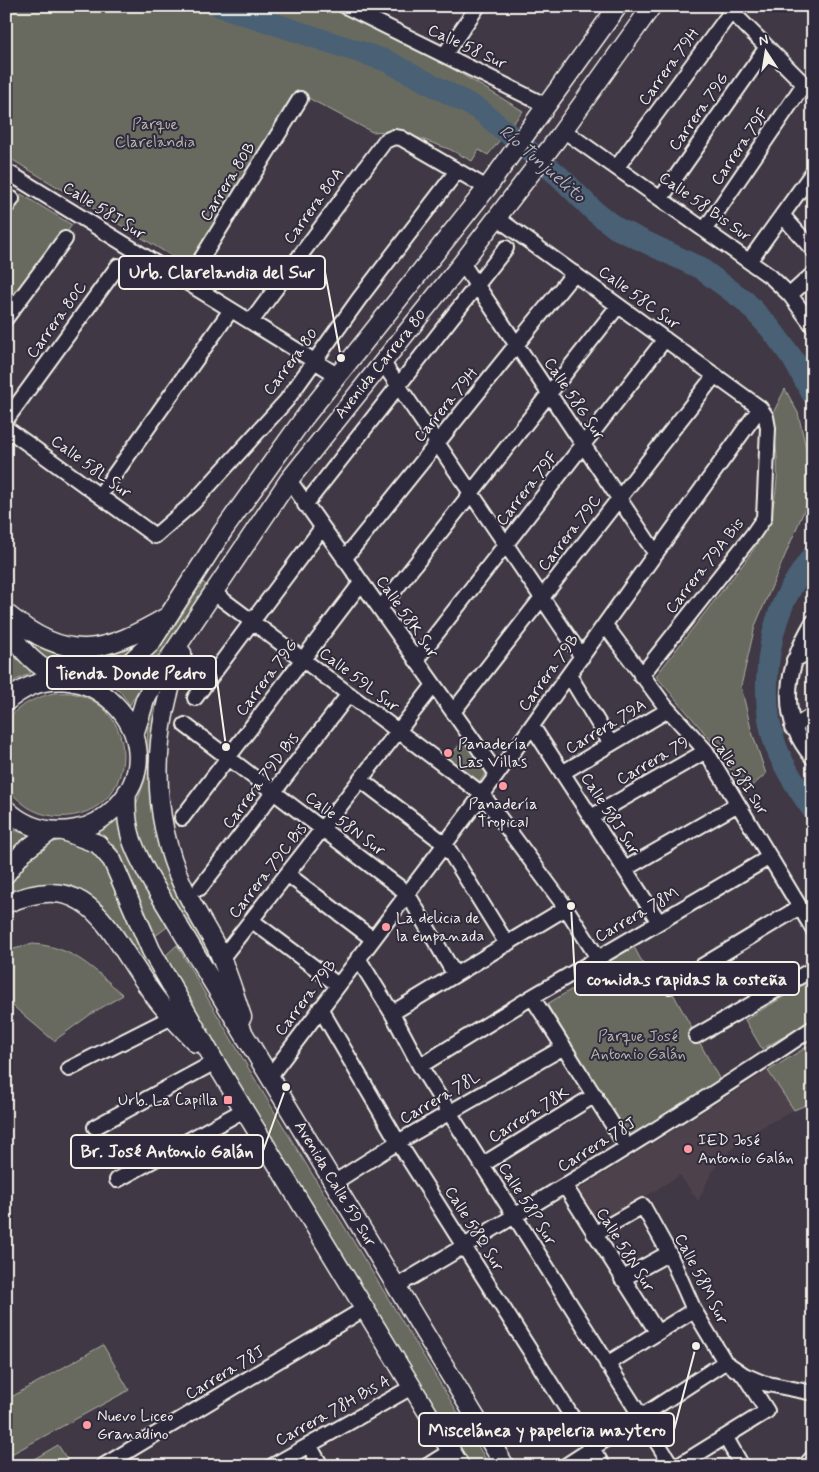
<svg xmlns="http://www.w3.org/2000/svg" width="819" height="1472" font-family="Mynerve,sans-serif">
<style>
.built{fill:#4e424b}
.green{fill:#676b5e;stroke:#aeaea3}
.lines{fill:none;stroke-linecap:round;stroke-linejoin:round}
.river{stroke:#496074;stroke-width:22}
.minor-casing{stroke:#f4f1e8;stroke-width:18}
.major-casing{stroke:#f4f1e8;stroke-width:21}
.minor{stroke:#2f2a3d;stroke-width:14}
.major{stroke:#2f2a3d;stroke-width:18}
.poi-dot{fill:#ff9aa2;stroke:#2f2a3d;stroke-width:2}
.labels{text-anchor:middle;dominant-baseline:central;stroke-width:4;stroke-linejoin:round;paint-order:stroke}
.street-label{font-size:16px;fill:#f4f1e8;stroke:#2f2a3d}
.park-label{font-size:16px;fill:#b5b5aa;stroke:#2f2a3d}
.poi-label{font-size:16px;fill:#f4f1e8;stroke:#2f2a3d;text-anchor:start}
.water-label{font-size:18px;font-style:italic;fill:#b0b7ba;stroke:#2f2a3d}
.leader{fill:none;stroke:#f4f1e8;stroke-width:2}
.callout-dot{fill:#f4f1e8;stroke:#2f2a3d;stroke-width:2}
.callout{fill:#2f2a3d;stroke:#f4f1e8;stroke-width:2}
.callout-label{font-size:18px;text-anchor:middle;font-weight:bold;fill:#f4f1e8}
</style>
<rect width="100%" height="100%" fill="#413845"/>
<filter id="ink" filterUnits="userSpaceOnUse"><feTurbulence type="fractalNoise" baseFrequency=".02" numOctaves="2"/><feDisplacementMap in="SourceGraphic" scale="10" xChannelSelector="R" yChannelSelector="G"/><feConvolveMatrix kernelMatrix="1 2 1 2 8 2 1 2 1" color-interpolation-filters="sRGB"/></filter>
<g filter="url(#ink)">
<path class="built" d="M768,1071L794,1110L751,1133L738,1143L712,1171L698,1201L680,1175L598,1226L577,1191Z"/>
<path class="green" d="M6,6H334L405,40L523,111L488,155L479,150L472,161L449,149L413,136L390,131L372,132L297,92L190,267L6,156Z
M21,194L72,225L6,315V214Z
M785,389L798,413L811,470L806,506L755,626L741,686L751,729L766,774L745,792L714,744L656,676C678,647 700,619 722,591C737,572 753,553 764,532C780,498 781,454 770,419Z
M203,582L206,585L143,682L130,705L119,690L110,685C155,667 177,621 203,582Z
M148,633L123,659L93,671L55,664L37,653L25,640C79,667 96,658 148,633Z
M6,644L31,673L16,680L8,690Z
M167,675L151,783L223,988L147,855L139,836L135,821L136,805L145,779L149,710Z
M53,693C60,693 69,692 76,694C116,704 133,746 117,783C101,819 49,827 21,802C15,797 9,792 6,784C4,774 6,760 6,750C6,743 5,734 6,727C10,707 36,698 53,693Z
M463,740L486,773L478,784L446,762Z
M118,818C124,859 147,892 167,927L154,937L122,858L115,846L95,832L106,828Z
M7,824L14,830L28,835L14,847L6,859Z
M68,839L78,841L100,856L131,928L173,1007L157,990L115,924L45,886L25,888L6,895V889C23,863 35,843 68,839Z
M33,944C74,947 94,969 123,995L91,1014L54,1041L6,1000V951Z
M177,945C277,1122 386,1292 490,1466H470L228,1067L165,956Z
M633,945L658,992L669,986L721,1082L628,1136L547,1004L609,967L606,961Z
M813,979V1020L762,1049L745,1020Z
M813,1043V1102L794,1110L768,1071Z
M103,1345L129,1390L6,1457V1400Z
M58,1445L70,1464L67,1466H22Z"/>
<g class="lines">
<path class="river" d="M220,6L387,61L480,110L559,176L594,211L616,228L700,268L745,301L771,329L793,359L813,395
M813,555C803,570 790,587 783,604C765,646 760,711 779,754C788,774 800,792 813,810"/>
<defs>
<path id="minor" d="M345,6L547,106
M726,6L813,93
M445,54L478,6
M563,130L771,277L790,295L813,326
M617,167L731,12
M6,171L337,375
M661,198L767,47
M6,207L12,199
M782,215L813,250
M497,218L760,408L766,417L768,428L764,518L753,534L641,676
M705,229L804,84
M750,260L813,172
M462,263L656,554
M187,282L300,99
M790,295L813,274
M6,318L65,239
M251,322L385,141L394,137L401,138L487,188
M383,363L582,657
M6,420L118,266
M6,428L155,536L193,503L286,401L359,299L457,171
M289,480L497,774
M100,495L231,310
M305,505L506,248
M344,559L574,273
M214,593L482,794L566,908L598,958
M380,609L618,306
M813,622C786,667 776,716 813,758
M605,625L665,706L706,751L813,929
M416,660L665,339
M794,660L813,650
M569,675L611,744
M195,698L322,528
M453,712L715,375
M185,725L407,893L455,975
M532,726L659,922
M792,728L813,715
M562,773L668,710
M361,780L445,844L507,944
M591,817L706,751
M182,818L361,583
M625,869L738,804
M287,874L373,939
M200,888L349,694
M251,920L338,985
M358,958L392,1013L420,1066L672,1466
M221,959L434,685
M669,986L800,907
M532,997L626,1146
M320,1008L398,1142L603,1466
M392,1013L566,908
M696,1036L813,969
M420,1066L532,997L770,857
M69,1069L172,1017
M270,1076L488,787L760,408
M95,1127L215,1062
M482,1165L595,1095
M117,1180L244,1110
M335,1182L398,1142L564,1047
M565,1186L657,1332
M594,1234L643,1206L669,1253L694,1310L725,1362L744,1375L767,1411L678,1466
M622,1279L669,1253
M397,1286C537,1203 677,1119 813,1028
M607,1364L694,1310
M744,1375L763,1383L813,1393
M726,1438L742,1466
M309,1445L321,1466
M103,1466L364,1309
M272,1466L412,1387
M427,1466L451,1451
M565,1466L725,1362
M805,1466L813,1457"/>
<path id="major" d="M6,613C68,664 103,654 168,616
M6,628C24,653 35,666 64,680
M182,653C152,729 149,812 183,886C193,907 205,926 216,946C227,969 234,994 242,1017
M81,683L129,663L151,643L223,531L304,418L487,188L618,6
M6,702C81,635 183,739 116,807C105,818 92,827 76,829C50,834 26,828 6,809
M134,735L145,700L160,672L289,480L462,263L557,139L652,6
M127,792C124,830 134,850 152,882L505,1466
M63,831L98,844L112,860L151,950L215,1062L460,1466
M6,874L23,852L51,831
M6,904C88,867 107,929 146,984C160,1006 178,1024 196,1043"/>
</defs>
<use href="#minor" class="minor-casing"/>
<use href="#major" class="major-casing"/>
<use href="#minor" class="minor"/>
<use href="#major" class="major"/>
</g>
</g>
<g class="poi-dot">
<circle cx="448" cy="753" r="5"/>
<circle cx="503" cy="786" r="5"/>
<circle cx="386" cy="927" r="5"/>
<rect x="223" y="1095" width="10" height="10" rx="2.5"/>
<circle cx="688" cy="1149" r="5"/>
<circle cx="87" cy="1425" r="5"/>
</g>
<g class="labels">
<g class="street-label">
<text transform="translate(467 47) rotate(25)">Calle 58 Sur</text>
<text transform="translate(669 67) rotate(-54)">Carrera 79H</text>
<text transform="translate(699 112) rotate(-55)">Carrera 79G</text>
<text transform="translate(740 147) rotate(-56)">Carrera 79F</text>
<text transform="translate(228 182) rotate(-58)">Carrera 80B</text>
<text transform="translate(314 206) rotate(-54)">Carrera 80A</text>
<text transform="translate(705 207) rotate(35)">Calle 58 Bis Sur</text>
<text transform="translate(104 211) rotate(32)">Calle 58J Sur</text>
<text transform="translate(639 298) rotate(36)">Calle 58C Sur</text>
<text transform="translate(57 320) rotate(-54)">Carrera 80C</text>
<text transform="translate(291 362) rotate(-53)">Carrera 80</text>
<text transform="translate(381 364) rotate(-51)">Avenida Carrera 80</text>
<text transform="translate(574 399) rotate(56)">Calle 58G Sur</text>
<text transform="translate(446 405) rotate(-51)">Carrera 79H</text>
<text transform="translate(91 467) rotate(36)">Calle 58L Sur</text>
<text transform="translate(527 489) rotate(-52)">Carrera 79F</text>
<text transform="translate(570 533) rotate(-52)">Carrera 79C</text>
<text transform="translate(705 566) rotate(-52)">Carrera 79A Bis</text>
<text transform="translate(407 617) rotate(55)">Calle 58K Sur</text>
<text transform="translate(549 673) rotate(-54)">Carrera 79B</text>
<text transform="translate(267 678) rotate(-53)">Carrera 79G</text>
<text transform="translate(359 680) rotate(37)">Calle 59L Sur</text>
<text transform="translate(606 727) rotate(-31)">Carrera 79A</text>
<text transform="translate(653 761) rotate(-30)">Carrera 79</text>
<text transform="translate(739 775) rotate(57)">Calle 58I Sur</text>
<text transform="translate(261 781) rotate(-53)">Carrera 79D Bis</text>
<text transform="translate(610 814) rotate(57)">Calle 58J Sur</text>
<text transform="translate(345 824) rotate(37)">Calle 58N Sur</text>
<text transform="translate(268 871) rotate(-52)">Carrera 79C Bis</text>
<text transform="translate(637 915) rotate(-30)">Carrera 78M</text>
<text transform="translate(306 998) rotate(-53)">Carrera 79B</text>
<text transform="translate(440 1098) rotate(-30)">Carrera 78L</text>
<text transform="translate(529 1115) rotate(-32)">Carrera 78K</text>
<text transform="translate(597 1145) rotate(-32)">Carrera 78J</text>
<text transform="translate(335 1184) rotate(59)">Avenida Calle 59 Sur</text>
<text transform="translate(527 1204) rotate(58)">Calle 58P Sur</text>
<text transform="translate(474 1229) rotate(58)">Calle 58Q Sur</text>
<text transform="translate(625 1250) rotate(58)">Calle 58N Sur</text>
<text transform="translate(701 1279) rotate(63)">Calle 58M Sur</text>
<text transform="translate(225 1373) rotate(-31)">Carrera 78J</text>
<text transform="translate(333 1411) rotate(-29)">Carrera 78H Bis A</text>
</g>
<g class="park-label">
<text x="155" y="124">Parque<tspan x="155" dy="18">Clarelandia</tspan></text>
<text x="638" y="1036">Parque José<tspan x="638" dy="18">Antonio Galán</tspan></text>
</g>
<g class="poi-label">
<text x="458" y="744">Panadería<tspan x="458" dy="18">Las Villas</tspan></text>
<text x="503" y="804" text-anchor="middle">Panadería<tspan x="503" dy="18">Tropical</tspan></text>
<text x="396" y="918">La delicia de<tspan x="396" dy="18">la empanada</tspan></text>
<text x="218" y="1100" text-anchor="end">Urb. La Capilla</text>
<text x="698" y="1140">IED José<tspan x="698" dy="18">Antonio Galán</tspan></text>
<text x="97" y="1416">Nuevo Liceo<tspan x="97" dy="18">Granadino</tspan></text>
</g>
<g class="water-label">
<text transform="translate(542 164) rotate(41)">Río Tunjuelito</text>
</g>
</g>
<path class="leader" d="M341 358L325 272M226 747L216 673M571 906L575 979M286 1087L263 1151M696 1346L674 1430"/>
<g class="callout-dot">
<circle cx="341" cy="358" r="5"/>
<circle cx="226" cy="747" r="5"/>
<circle cx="571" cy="906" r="5"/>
<circle cx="286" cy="1087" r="5"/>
<circle cx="696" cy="1346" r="5"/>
</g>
<g class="callout">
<rect x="119" y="256" width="206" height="33" rx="5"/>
<rect x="47" y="656" width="169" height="33" rx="5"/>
<rect x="575" y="962" width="224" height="33" rx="5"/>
<rect x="71" y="1135" width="192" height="33" rx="5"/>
<rect x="419" y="1413" width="255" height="33" rx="5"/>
</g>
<g class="callout-label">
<text x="222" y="278">Urb. Clarelandia del Sur</text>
<text x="131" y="679">Tienda Donde Pedro</text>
<text x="687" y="985">comidas rapidas la costeña</text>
<text x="167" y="1157">Br. José Antonio Galán</text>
<text x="547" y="1436">Miscelánea y papeleria maytero</text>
</g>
<rect width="819" height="1472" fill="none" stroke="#2f2a3d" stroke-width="25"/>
<rect x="12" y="12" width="794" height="1447" fill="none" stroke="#f4f1e8" stroke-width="2" filter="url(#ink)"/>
<g transform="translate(766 52) rotate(348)" stroke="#2f2a3d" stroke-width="4" paint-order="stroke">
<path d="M0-4L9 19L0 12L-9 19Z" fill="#f4f1e8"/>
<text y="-8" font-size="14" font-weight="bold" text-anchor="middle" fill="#f4f1e8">N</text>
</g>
</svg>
